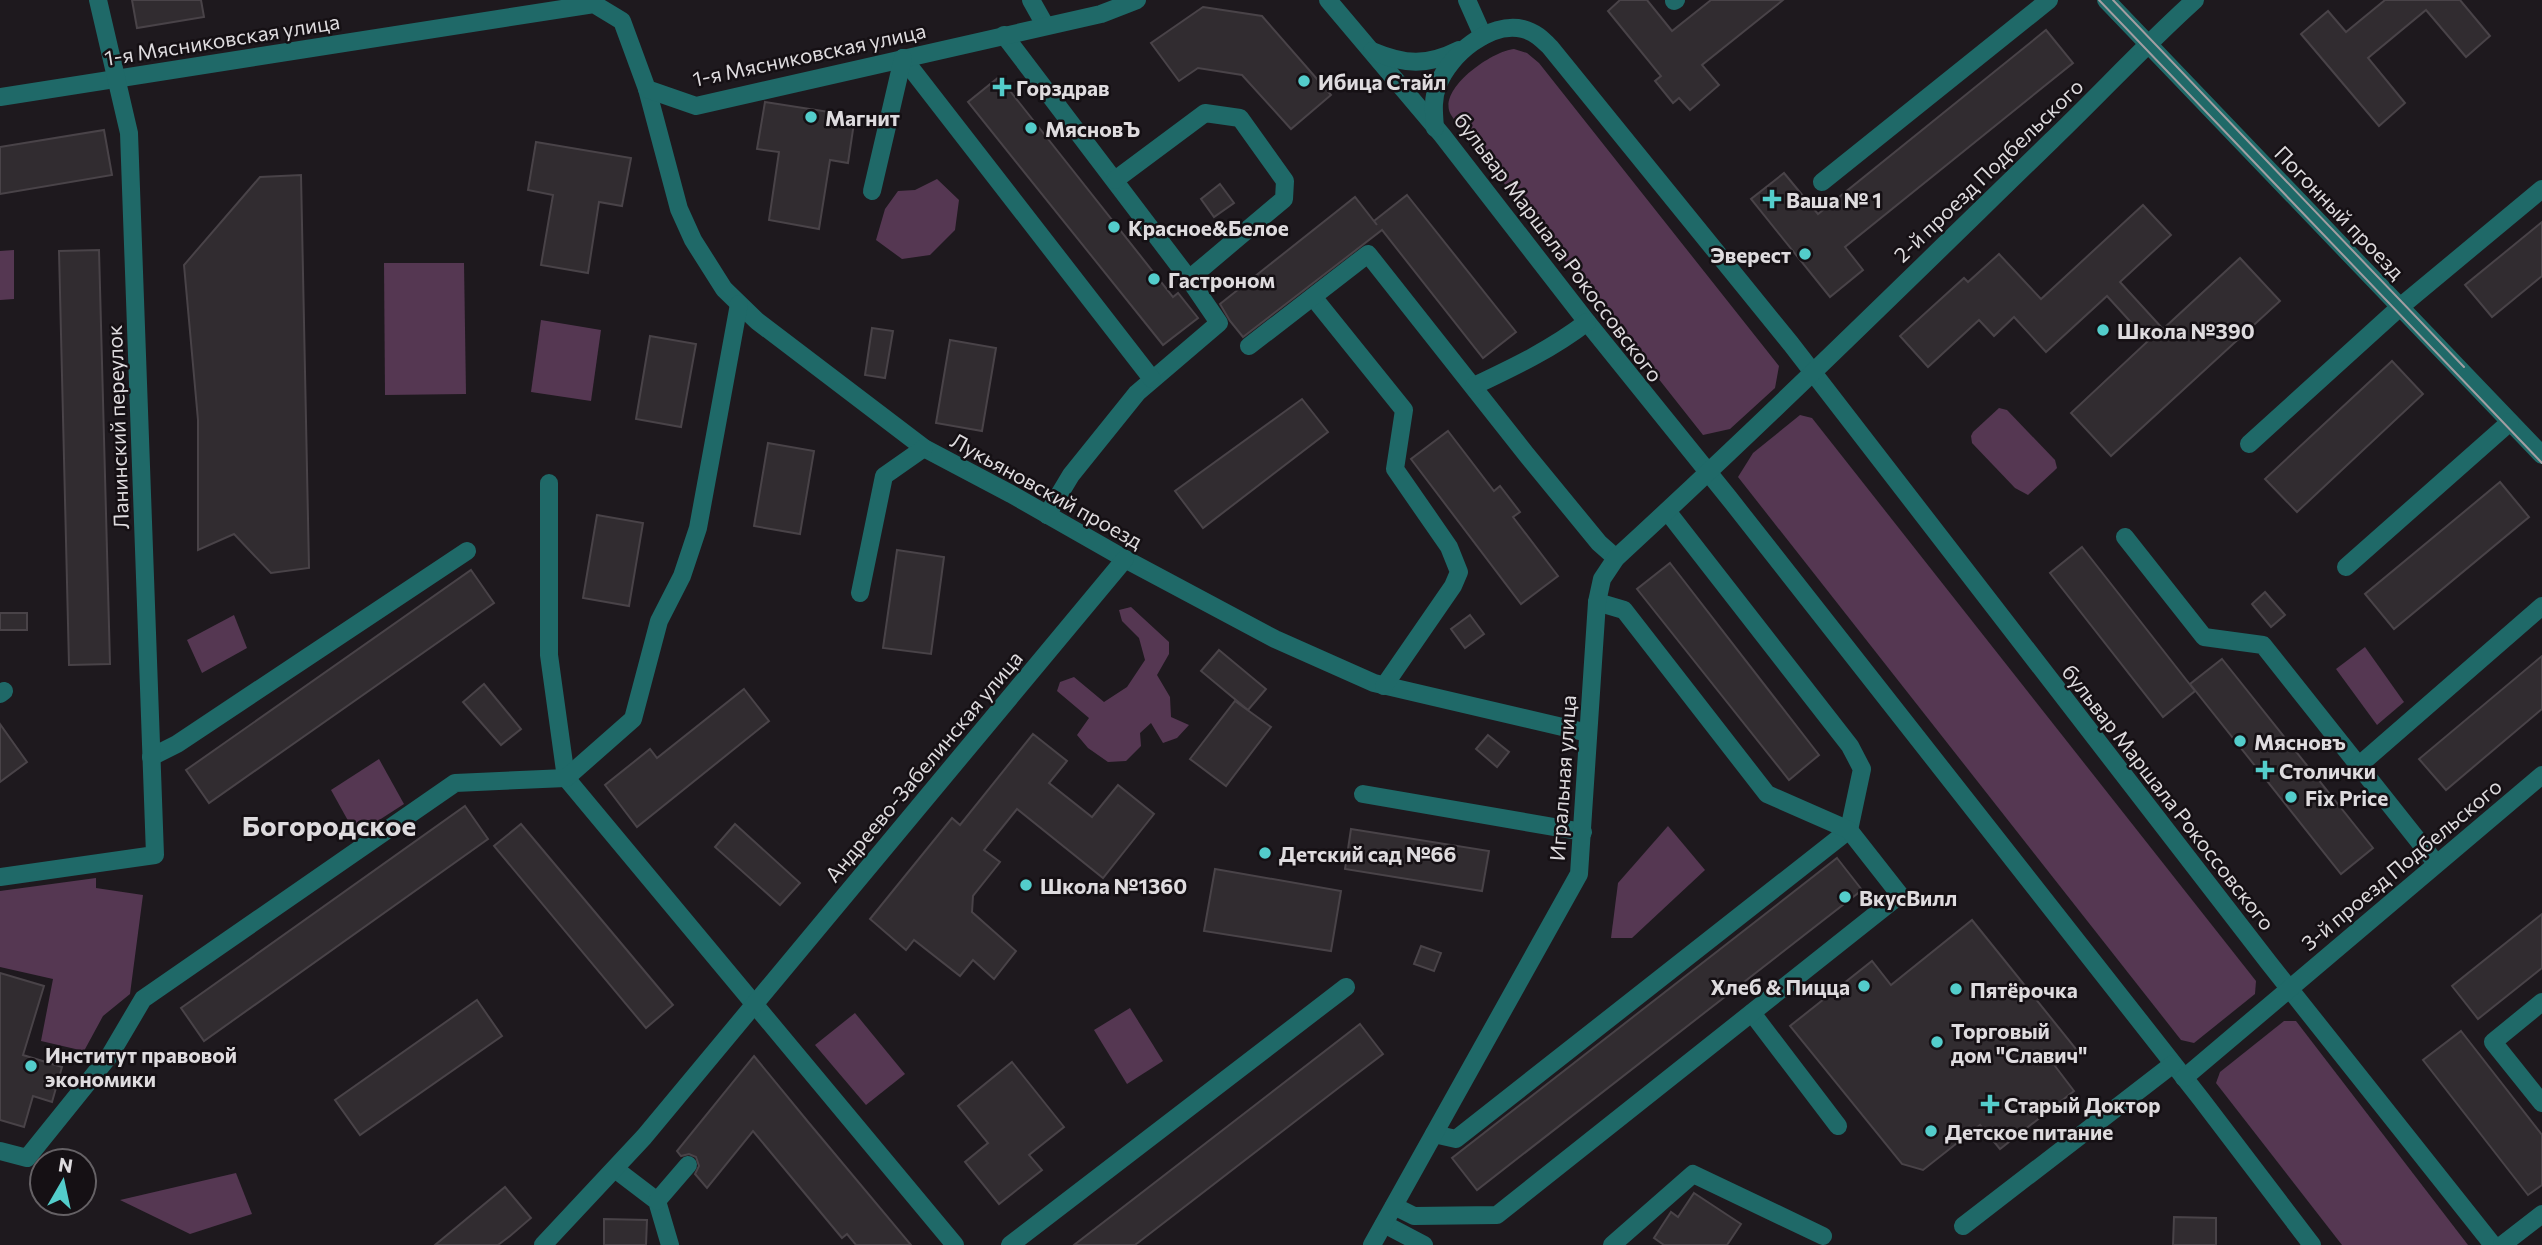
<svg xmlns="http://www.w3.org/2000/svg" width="2542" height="1245" font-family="Commissioner,sans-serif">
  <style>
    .green { fill: #553752 }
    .building { fill: #312c30; stroke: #494348; stroke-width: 2 }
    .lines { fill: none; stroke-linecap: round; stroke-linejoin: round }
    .minor { stroke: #1f6968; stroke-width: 18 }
    .tram { stroke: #a29ea2; stroke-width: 2 }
    .poi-dot { fill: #53cdcb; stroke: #151014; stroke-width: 2.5 }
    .labels { text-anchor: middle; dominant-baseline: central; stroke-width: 5; stroke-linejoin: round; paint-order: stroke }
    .street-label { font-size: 21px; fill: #dedbde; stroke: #151014 }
    .poi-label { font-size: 21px; font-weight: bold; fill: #dedbde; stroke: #151014; text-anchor: start }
    .district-label { font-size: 28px; font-weight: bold; fill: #dedbde; stroke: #151014 }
  </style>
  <rect width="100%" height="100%" fill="#1e191e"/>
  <!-- green -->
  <g class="green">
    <path d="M1514,49L1527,53L1539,63L1779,366L1775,388L1730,429L1703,435L1458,125C1456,121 1450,115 1449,110C1443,85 1493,51 1514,49Z"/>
    <polygon points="937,179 959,200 955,230 930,255 902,259 876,240 885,209 898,191 915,190"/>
    <polygon points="14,250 14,299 0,300 0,251"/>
    <polygon points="384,263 464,263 466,394 385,395"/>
    <polygon points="541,320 601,330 591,401 531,392"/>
    <polygon points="1999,408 2007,410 2055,460 2057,468 2054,471 2028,495 2015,488 1972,443 1971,436 1973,432"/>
    <polygon points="1800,415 1812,418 2256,981 2255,994 2194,1043 2181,1040 1738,477 1753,453"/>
    <polygon points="1131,607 1169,642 1169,654 1157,675 1170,697 1171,717 1189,725 1177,738 1163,743 1151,723 1140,733 1141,746 1126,761 1108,762 1088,748 1077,735 1089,718 1057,691 1060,682 1074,677 1104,702 1127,687 1145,660 1139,638 1122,621 1119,610"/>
    <polygon points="234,615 247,648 202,673 187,640"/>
    <polygon points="2365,647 2404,702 2377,725 2336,669"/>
    <polygon points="379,759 404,804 356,835 331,790"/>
    <polygon points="1668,826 1705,870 1632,938 1611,938 1618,883"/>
    <polygon points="96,878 96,888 143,895 130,994 103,1016 84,1051 41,1041 53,979 0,967 0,891"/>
    <polygon points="1130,1008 1163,1061 1127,1084 1094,1030"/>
    <polygon points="855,1013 905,1074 866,1105 815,1045"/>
    <polygon points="2284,1021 2296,1021 2468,1245 2342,1245 2216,1083 2220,1072"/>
    <polygon points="236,1173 252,1214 190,1234 120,1200"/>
  </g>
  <!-- building -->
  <g class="building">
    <polygon points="132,0 201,0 204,17 137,28"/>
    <polygon points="1620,0 1647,0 1672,31 1711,0 1783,0 1702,65 1719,85 1690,110 1679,98 1673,103 1655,81 1661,76 1608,11"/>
    <polygon points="2385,0 2460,0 2490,36 2466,57 2426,10 2368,58 2405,103 2379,126 2301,34 2328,11 2346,32"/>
    <polygon points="1203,7 1262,16 1331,95 1291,129 1242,75 1198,68 1179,81 1151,43"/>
    <polygon points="2046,30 2073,63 1845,247 1863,270 1830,297 1751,199 1784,173 1818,214"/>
    <polygon points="999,77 1173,297 1178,293 1198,318 1163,345 968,102"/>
    <polygon points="765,102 855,116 848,163 830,160 819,229 769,220 779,152 757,149"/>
    <polygon points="104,130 112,175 0,194 0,147"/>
    <polygon points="536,142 631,158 622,206 599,202 588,273 541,265 553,195 528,190"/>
    <polygon points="301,175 309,568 271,573 234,534 198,550 198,420 184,265 260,177"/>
    <polygon points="1220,184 1234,203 1214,217 1201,199"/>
    <polygon points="1407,195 1516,332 1483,358 1382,230 1243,337 1230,321 1220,304 1355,197 1377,225 1374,221"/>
    <polygon points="2143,205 2171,235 2120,282 2163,329 2240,258 2280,301 2111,456 2071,413 2148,341 2107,296 2046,352 2014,317 1994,336 1979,320 1928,367 1900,336 1964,278 1968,282 1999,254 2041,299"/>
    <polygon points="2542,222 2542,276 2492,317 2465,285"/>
    <polygon points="99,250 110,664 69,665 59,251"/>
    <polygon points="872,328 893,331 885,378 865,375"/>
    <polygon points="650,336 696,344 681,427 636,419"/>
    <polygon points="950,340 996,348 982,431 936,423"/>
    <polygon points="2392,361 2423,394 2297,512 2265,479"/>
    <polygon points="1302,399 1328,432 1203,528 1175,491"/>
    <polygon points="1448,431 1494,491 1500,486 1520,512 1513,517 1558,576 1521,604 1411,459"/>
    <polygon points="768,443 814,451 800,534 754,526"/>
    <polygon points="2500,482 2529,517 2394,629 2365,594"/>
    <polygon points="597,515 643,523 629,606 583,598"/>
    <polygon points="2082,547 2195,691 2163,717 2050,573"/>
    <polygon points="897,550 944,557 931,654 883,648"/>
    <polygon points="1670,563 1819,755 1789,780 1637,589"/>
    <polygon points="471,570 494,603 209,803 186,770"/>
    <polygon points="2265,592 2285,615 2271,627 2252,604"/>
    <rect x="0" y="613" width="27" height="17"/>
    <polygon points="1470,615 1484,634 1465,648 1451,629"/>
    <polygon points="1219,650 1266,689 1248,710 1201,671"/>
    <polygon points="2542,656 2542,709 2446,790 2419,759"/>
    <polygon points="2222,659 2373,848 2341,874 2190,684"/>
    <polygon points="484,684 521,729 501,745 463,702"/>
    <polygon points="744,689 769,721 637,827 605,785 650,749 657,758"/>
    <polygon points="1235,701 1271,727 1226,786 1190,759"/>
    <polygon points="0,724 27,762 0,782"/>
    <polygon points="1033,734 1067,761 1049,783 1092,817 1118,785 1154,814 1103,878 1017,809 984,850 1000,862 973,896 972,912 1016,951 994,979 973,960 960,976 914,940 906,950 870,919 952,818 960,825"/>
    <polygon points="1488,735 1509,752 1497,767 1476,749"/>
    <polygon points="465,806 488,839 204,1041 181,1008"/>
    <polygon points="521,824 673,1005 646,1028 494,846"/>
    <polygon points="735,824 800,883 780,905 715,847"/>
    <polygon points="1351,829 1489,851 1482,891 1345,869"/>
    <polygon points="1837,858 1862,890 1477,1190 1452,1158"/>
    <polygon points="1215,869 1341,891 1331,951 1204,931"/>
    <polygon points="2542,914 2542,968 2478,1019 2452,986"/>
    <polygon points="1972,920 2076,1049 2055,1066 2074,1091 2000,1149 1980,1125 1923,1170 1902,1164 1790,1026 1872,961 1891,985"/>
    <polygon points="1421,946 1441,953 1434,971 1414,964"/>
    <polygon points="0,973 44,986 23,1055 62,1067 52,1102 33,1096 24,1127 0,1120"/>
    <polygon points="477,1000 502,1036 360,1135 335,1100"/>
    <polygon points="1360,1024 1383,1054 1341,1086 1135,1245 1074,1245"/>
    <polygon points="2461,1031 2542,1135 2542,1185 2528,1195 2423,1060"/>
    <polygon points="754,1056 809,1123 911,1245 856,1245 847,1234 842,1238 753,1131 707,1188 695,1174 699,1166 696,1157 689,1154 681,1156 677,1151"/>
    <polygon points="1012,1062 1064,1127 1029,1155 1042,1170 999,1204 965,1162 988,1143 958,1106"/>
    <polygon points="505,1187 531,1218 510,1236 498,1245 435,1245"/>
    <polygon points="1694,1193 1741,1224 1727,1245 1664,1245 1654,1238 1671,1212 1678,1217"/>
    <polygon points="2174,1217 2216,1218 2216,1245 2173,1245"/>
    <polygon points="604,1219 647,1220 646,1245 604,1245"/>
  </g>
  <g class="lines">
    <!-- minor -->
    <g class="minor">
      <polyline points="1031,0 1045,25"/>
      <polyline points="1328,0 1442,135 1587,322 1729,498 2201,1099 2312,1245"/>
      <polyline points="1467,0 1483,36"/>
      <polyline points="2106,0 2542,455"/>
      <polyline points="1674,1 1676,0"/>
      <polyline points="1004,35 1189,279 1219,323 1137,393 1071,475 1047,515"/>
      <path d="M1372,51C1405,65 1427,66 1459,50"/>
      <polyline points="903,58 1152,379"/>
      <polyline points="647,89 679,209 693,240 724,289 757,321 924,448 1011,494 1125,559 1275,639 1374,683 1588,733"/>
      <polyline points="0,97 594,4 622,21 647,89 696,106 1101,14 1137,0"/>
      <path d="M1435,128C1434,114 1432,99 1438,85C1449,55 1490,21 1523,29C1535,32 1542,39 1550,47L1791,344L2269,963L2493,1245"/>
      <polyline points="1115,180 1205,113 1240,118 1285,181 1284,199 1189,279"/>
      <polyline points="1822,182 2049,0"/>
      <polyline points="872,191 903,58"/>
      <polyline points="1313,297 1404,410 1395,469 1449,547 1459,572 1453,586 1384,686"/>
      <polyline points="1249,346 1368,254 1526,454 1599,543 1616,558"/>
      <path d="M1474,386C1514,367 1552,349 1587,322"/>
      <polyline points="2249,444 2400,307 2542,189"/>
      <polyline points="549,483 549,655 566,778 955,1245"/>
      <polyline points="2125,537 2204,637 2263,645 2436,863"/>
      <polyline points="2346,567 2510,422"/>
      <polyline points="860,593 884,476 924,448"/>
      <polyline points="0,694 4,691"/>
      <polyline points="151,757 177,744 467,551"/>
      <polyline points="2357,767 2542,606"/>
      <polyline points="1363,794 1583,832"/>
      <polyline points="0,877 155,855 129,133 98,0"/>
      <polyline points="2542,1002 2493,1042 2542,1103"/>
      <polyline points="1752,1013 1838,1126"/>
      <polyline points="2184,1078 2542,775"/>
      <polyline points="1434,1134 1456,1139 1849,830 1862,769 1850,746 1667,511"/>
      <polyline points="0,1151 27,1158 110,1055 143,999 455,783 566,778 633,719 659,621 682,576 698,528 739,304"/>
      <polyline points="615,1169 657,1201 670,1245"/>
      <polyline points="657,1201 688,1165"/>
      <polyline points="1394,1206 1414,1216 1497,1215 1900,895 1849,830 1767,794 1624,610 1597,602"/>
      <polyline points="1384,1224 1424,1245"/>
      <polyline points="1963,1226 2173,1064"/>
      <polyline points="543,1245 644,1137 1125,559"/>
      <polyline points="1010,1245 1346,987"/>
      <path d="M1372,1245L1579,874L1597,602L1602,579L1616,558C1764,422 1907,281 2051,141C2100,94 2145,45 2195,0"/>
      <polyline points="1612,1245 1693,1174 1823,1236"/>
      <polyline points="2502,1245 2542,1214"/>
    </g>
    <!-- tram -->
    <g class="tram">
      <polyline points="2099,0 2542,463"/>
      <polyline points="2113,0 2464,367"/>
    </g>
  </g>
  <!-- markers -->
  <g class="poi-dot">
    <circle cx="1304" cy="81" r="7"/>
    <path d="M998.5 76.5h7v7h7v7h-7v7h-7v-7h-7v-7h7z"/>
    <circle cx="811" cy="117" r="7"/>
    <circle cx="1031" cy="128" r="7"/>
    <path d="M1768.5 188.5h7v7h7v7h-7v7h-7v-7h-7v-7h7z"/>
    <circle cx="1114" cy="227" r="7"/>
    <circle cx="1805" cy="254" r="7"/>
    <circle cx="1154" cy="279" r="7"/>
    <circle cx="2103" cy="330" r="7"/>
    <circle cx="2240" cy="741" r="7"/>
    <path d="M2261.5 759.5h7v7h7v7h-7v7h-7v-7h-7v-7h7z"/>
    <circle cx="2291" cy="797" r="7"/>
    <circle cx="1265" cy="853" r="7"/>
    <circle cx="1026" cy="885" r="7"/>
    <circle cx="1845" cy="897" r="7"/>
    <circle cx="1864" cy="986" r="7"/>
    <circle cx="1956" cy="989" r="7"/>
    <circle cx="1937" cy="1042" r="7"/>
    <circle cx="31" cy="1066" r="7"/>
    <path d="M1986.5 1093.5h7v7h7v7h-7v7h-7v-7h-7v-7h7z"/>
    <circle cx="1931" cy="1131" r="7"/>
  </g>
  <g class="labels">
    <!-- street labels -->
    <g class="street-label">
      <text transform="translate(222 39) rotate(-9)">1-я Мясниковская улица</text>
      <text transform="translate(809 54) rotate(-12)">1-я Мясниковская улица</text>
      <text transform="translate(1988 170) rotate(-44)">2-й проезд Подбельского</text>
      <text transform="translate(2340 212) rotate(46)">Погонный проезд</text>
      <text transform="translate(1559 247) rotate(53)">бульвар Маршала Рокоссовского</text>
      <text transform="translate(117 427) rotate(-92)">Ланинский переулок</text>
      <text transform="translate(1047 490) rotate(29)">Лукьяновский проезд</text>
      <text transform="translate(923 766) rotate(-50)">Андреево-Забелинская улица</text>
      <text transform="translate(1562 778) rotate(-86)">Игральная улица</text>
      <text transform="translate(2169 797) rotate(52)">бульвар Маршала Рокоссовского</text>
      <text transform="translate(2401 864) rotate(-40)">3-й проезд Подбельского</text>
    </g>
    <!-- poi labels -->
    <g class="poi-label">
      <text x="1318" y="81">Ибица Стайл</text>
      <text x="1016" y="87">Горздрав</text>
      <text x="825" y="117">Магнит</text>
      <text x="1045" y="128">МясновЪ</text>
      <text x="1786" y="199">Ваша № 1</text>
      <text x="1128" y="227">Красное&amp;Белое</text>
      <text x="1791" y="254" text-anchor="end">Эверест</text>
      <text x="1168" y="279">Гастроном</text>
      <text x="2117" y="330">Школа №390</text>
      <text x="2254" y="741">Мясновъ</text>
      <text x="2279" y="770">Столички</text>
      <text x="2305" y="797">Fix Price</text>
      <text x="1279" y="853">Детский сад №66</text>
      <text x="1040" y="885">Школа №1360</text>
      <text x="1859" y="897">ВкусВилл</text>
      <text x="1850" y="986" text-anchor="end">Хлеб &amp; Пицца</text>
      <text x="1970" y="989">Пятёрочка</text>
      <text x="1951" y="1030">Торговый<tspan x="1951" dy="24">дом "Славич"</tspan></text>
      <text x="45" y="1054">Институт правовой<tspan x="45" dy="24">экономики</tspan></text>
      <text x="2004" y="1104">Старый Доктор</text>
      <text x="1945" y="1131">Детское питание</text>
    </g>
    <!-- district labels -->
    <g class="district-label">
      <text x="329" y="825">Богородское</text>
    </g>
  </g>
  <!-- north arrow -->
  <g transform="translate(63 1182) rotate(9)"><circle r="33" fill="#151014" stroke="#656165" stroke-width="2"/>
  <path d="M0-5L12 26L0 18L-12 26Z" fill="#53cdcb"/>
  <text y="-10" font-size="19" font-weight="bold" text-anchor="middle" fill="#dedbde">N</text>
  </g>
</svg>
